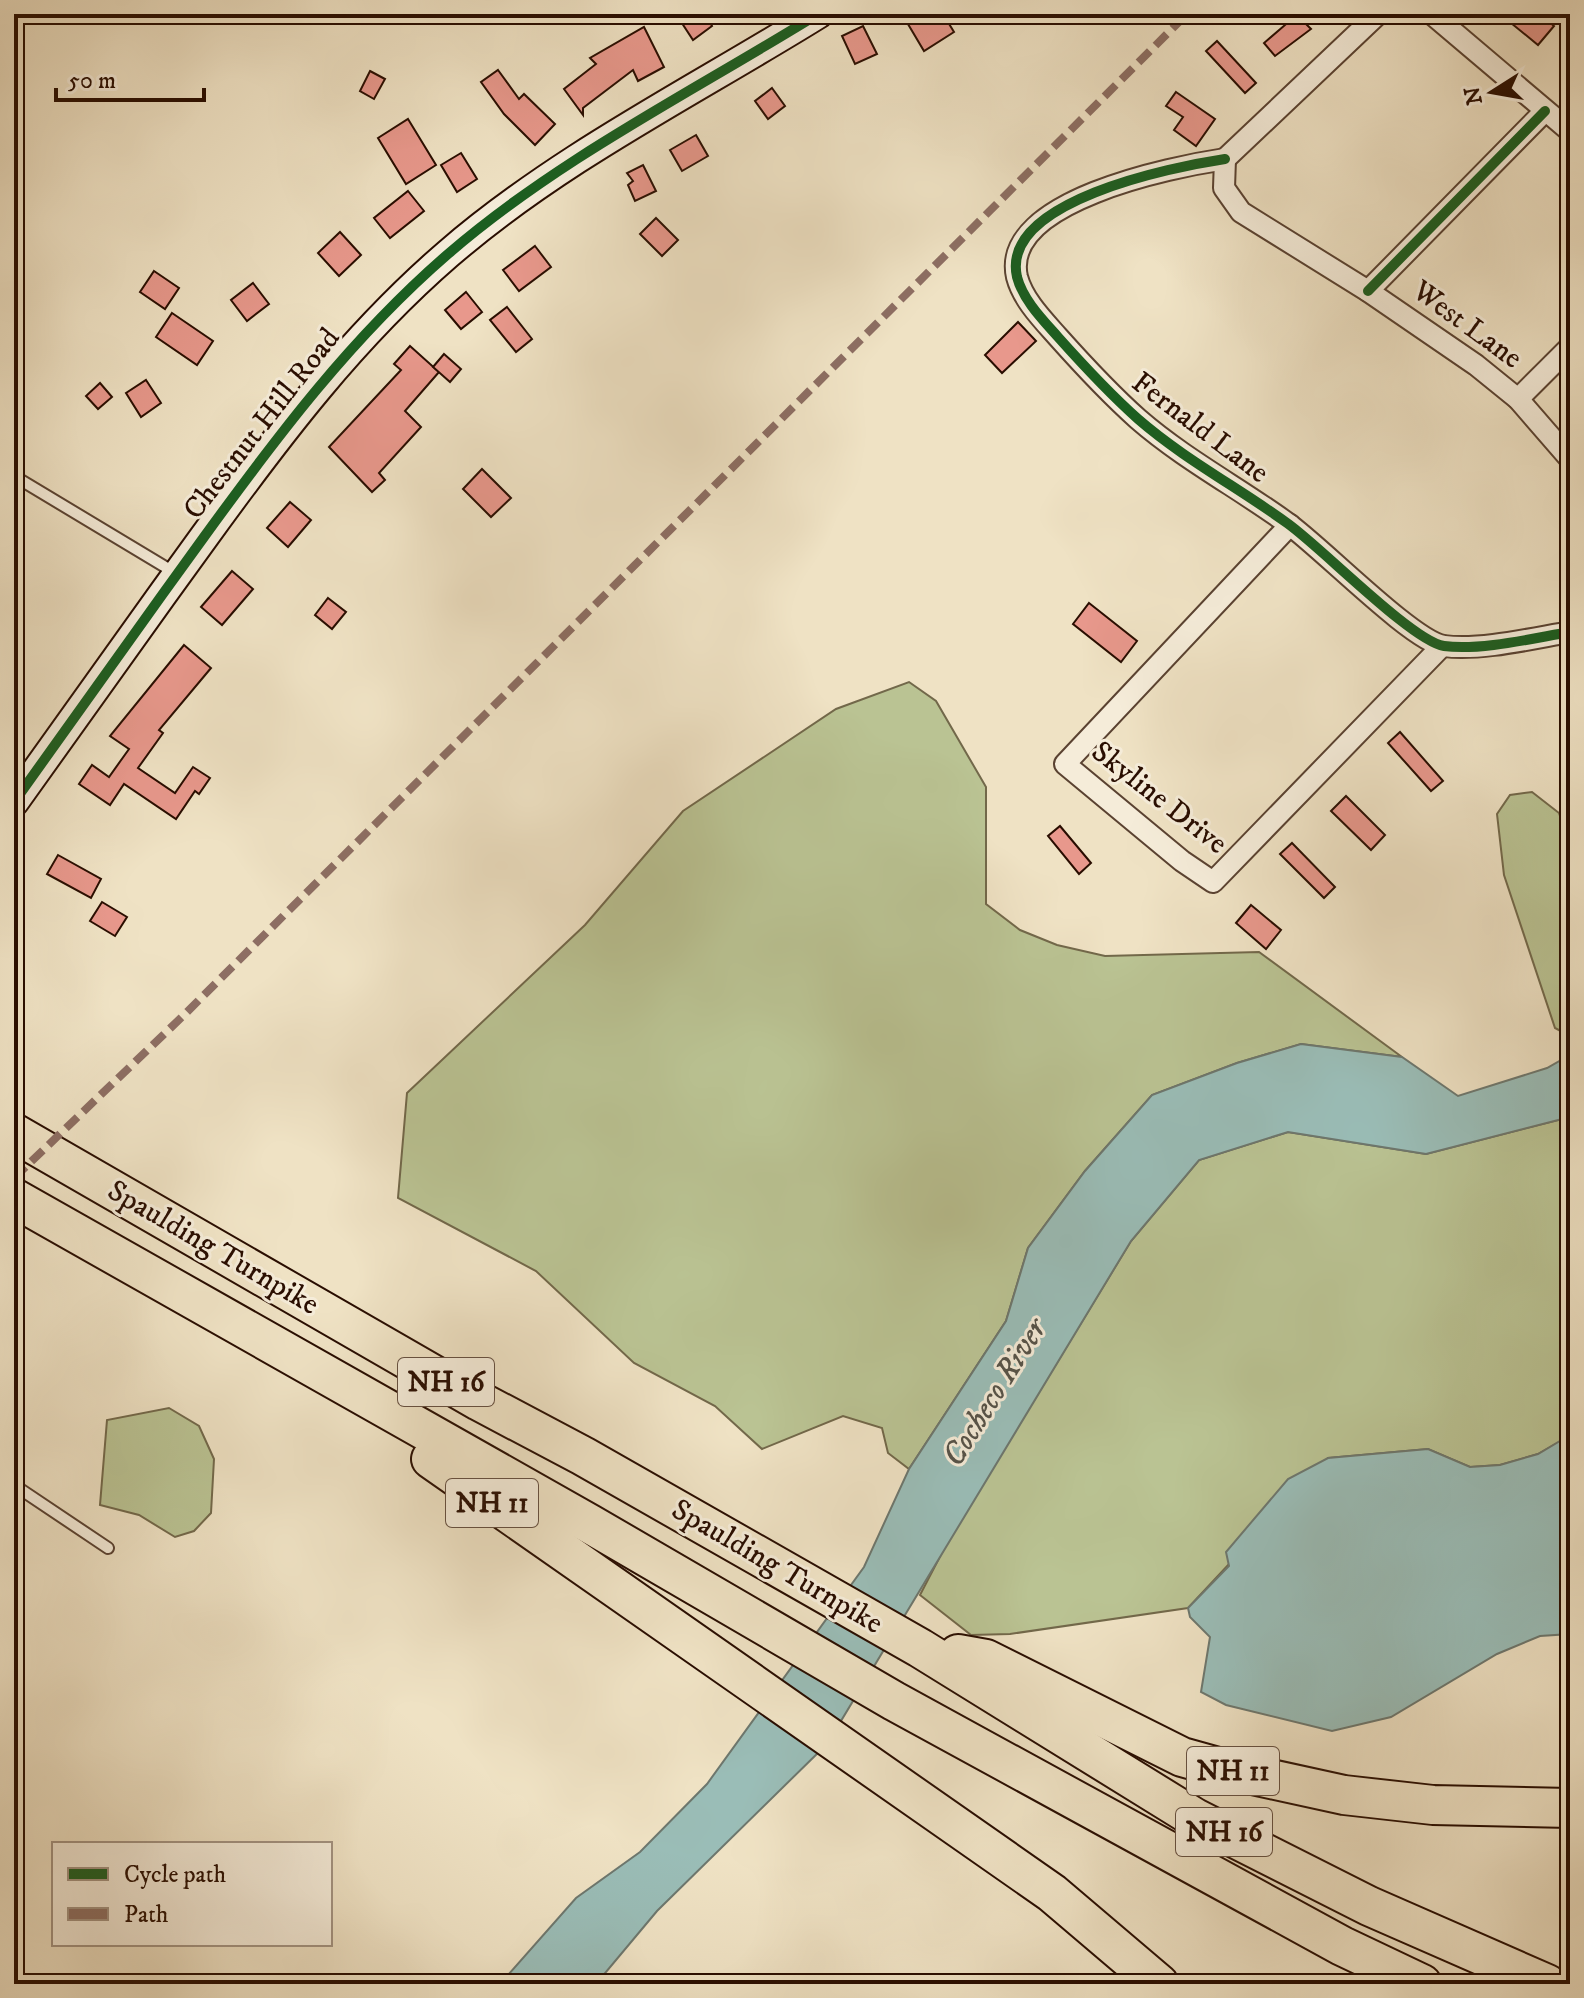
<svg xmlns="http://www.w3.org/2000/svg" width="1584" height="1998" font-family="'IM FELL DW Pica',serif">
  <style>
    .green { fill: #bac393; stroke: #72684a; stroke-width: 2 }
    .water { fill: #9abdb7; stroke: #6d776e; stroke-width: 2 }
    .building { fill: #e8988c; stroke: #290d00; stroke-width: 2 }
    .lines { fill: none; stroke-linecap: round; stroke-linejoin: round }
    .lane-casing { stroke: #5a4231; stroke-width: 14 }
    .street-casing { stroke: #5a4231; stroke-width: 24 }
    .secondary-casing { stroke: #290d00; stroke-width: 32 }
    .highway-casing { stroke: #290d00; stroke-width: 42 }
    .lane { stroke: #f5ecd9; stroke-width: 10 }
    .street { stroke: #f5ecd9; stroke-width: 20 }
    .secondary { stroke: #f5ecd9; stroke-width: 28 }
    .highway { stroke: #efe2c4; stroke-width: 38 }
    .quiet { stroke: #8d6e63; stroke-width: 8; stroke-dasharray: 16 8; stroke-linecap: butt }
    .cycleway-casing { stroke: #f5ecd9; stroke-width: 15 }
    .cycleway { stroke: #1b5e20; stroke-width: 10 }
    .labels { text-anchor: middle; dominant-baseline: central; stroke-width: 6; stroke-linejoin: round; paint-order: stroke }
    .shield { fill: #f5ecd9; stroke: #665041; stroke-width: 2 }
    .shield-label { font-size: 28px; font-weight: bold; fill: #290d00 }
    .street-label { font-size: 30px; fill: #290d00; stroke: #f5ecd9 }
    .water-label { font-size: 32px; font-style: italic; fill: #565349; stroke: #f5ecd9 }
  </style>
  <rect width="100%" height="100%" fill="#efe2c4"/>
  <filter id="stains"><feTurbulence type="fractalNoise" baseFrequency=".0025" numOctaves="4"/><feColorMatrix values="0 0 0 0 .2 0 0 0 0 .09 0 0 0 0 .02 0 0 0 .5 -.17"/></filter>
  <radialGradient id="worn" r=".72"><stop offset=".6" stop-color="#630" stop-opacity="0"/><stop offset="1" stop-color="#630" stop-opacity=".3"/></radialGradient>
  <!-- green -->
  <g class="green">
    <polygon points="909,682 936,701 986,787 986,904 1020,930 1057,945 1105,956 1259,952 1402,1057 1301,1044 1237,1063 1152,1095 1085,1171 1028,1248 1006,1321 909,1469 888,1453 882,1428 843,1416 762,1449 715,1406 634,1363 536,1271 398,1198 407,1093 585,925 683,811 836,709"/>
    <polygon points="1532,792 1559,813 1570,845 1568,1035 1555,1028 1504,875 1497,814 1510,795"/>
    <polygon points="1570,1117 1568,1437 1538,1454 1500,1465 1470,1467 1428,1449 1328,1458 1188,1608 1010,1634 971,1635 920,1595 947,1543 1131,1241 1199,1160 1288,1132 1426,1154"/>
    <polygon points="169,1408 199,1426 214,1459 211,1513 194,1531 175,1537 139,1515 100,1505 107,1420"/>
  </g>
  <!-- water -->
  <g class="water">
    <polygon points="1301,1044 1402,1057 1458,1096 1547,1068 1570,1055 1570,1117 1426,1154 1288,1132 1199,1160 1131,1241 827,1744 657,1911 596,1984 500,1984 576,1898 640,1852 707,1784 864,1567 909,1469 1006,1321 1028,1248 1085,1171 1152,1095 1237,1063"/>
    <polygon points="1570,1435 1570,1634 1540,1636 1497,1654 1391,1717 1332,1731 1226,1705 1201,1692 1210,1637 1190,1617 1188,1608 1229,1566 1226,1552 1288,1479 1328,1458 1428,1449 1470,1467 1500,1465 1538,1454"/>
  </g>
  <!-- building -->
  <g class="building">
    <polygon points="676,14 705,14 712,26 693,40"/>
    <polygon points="902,14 943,14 954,32 924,51"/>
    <polygon points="1274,14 1296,14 1311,29 1275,56 1264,43 1285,25"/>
    <polygon points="1500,14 1540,14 1554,26 1538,45"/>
    <polygon points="863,26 877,54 855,64 842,36"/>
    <polygon points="644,27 664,67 638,81 633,70 583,108 583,115 564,89 596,64 590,58"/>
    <polygon points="1217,41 1256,83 1245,93 1206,51"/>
    <polygon points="498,70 519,99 524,94 555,124 535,145 504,114 481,82"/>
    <polygon points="370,71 385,79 374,99 360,91"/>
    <polygon points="772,88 785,106 768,119 755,101"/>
    <polygon points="1176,92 1215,119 1196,146 1174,130 1183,117 1166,106"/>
    <polygon points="408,119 436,165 406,184 378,138"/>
    <polygon points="696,135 708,156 682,171 670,150"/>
    <polygon points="461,153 477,179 457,192 441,165"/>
    <polygon points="643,165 656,191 635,201 628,185 633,181 627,173"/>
    <polygon points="408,191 424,211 390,238 374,218"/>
    <polygon points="656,218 678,240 662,256 640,234"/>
    <polygon points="340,232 361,255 339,276 318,253"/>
    <polygon points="535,246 551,267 519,291 503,270"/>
    <polygon points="154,271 179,288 165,309 140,292"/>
    <polygon points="253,283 269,304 247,321 231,300"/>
    <polygon points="466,292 482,312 461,329 445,310"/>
    <polygon points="507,307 532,339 516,352 490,320"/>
    <polygon points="172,313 213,341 197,365 156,337"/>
    <polygon points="1018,322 1036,341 1002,373 985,355"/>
    <polygon points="410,346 439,372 405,411 421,427 379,473 385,480 372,492 329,447 401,370 394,364"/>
    <polygon points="444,354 461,369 450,382 433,367"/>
    <polygon points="146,380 161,403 141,417 126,393"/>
    <polygon points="100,383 112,397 98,409 86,396"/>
    <polygon points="482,469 511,498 491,517 463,489"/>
    <polygon points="290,502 311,520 288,547 267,528"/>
    <polygon points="232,571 253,589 222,625 201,607"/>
    <polygon points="328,598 346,612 332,629 315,615"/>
    <polygon points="1089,603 1137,641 1121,662 1073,624"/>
    <polygon points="184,645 211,668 159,730 163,733 138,768 175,793 193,767 210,778 199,794 195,791 176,819 124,784 110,805 79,784 92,765 109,777 129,749 110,736"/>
    <polygon points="1400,732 1443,781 1431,791 1388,743"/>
    <polygon points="1346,796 1385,835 1371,850 1331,811"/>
    <polygon points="1060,826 1091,863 1079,874 1048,836"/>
    <polygon points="1292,843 1335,887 1324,898 1280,854"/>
    <polygon points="58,855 101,879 91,898 47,874"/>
    <polygon points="102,902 127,917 115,936 90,921"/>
    <polygon points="1251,905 1281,930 1266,949 1236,923"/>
  </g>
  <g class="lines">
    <defs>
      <g id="lane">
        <polyline points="14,476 177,574"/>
        <polyline points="14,1485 108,1548"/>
      </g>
      <g id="street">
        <polyline points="1432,14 1570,131"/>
        <path d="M1225,159C1172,167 1000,201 1017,277C1023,300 1043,320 1058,337C1083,365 1110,394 1138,419C1184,459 1239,488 1287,523C1320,546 1412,641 1444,646C1480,651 1534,638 1570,632"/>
        <polyline points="1225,159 1224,188 1241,212 1368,291 1476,365 1518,399 1570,459"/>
        <polyline points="1225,159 1378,14"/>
        <polyline points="1368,291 1545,111"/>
        <polyline points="1518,399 1570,347"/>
        <polyline points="1290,525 1065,764 1182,861 1213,882 1442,646"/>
      </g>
      <path id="secondary" d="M14,802C77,714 140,625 204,537C278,435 352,337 448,254C559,158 694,91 818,14"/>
      <g id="highway">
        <polyline points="14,1133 479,1401 583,1456 920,1648 1195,1818 1369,1906 1547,1984"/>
        <polyline points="14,1198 590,1524 894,1701 1342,1946 1422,1984"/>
        <polyline points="431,1459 1052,1893 1159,1984"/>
        <polyline points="958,1654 986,1659 1182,1757 1225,1769 1344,1795 1433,1805 1570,1808"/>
      </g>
    </defs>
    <!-- lane casing -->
    <use href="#lane" class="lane-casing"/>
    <!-- street casing -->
    <use href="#street" class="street-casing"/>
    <!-- secondary casing -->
    <use href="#secondary" class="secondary-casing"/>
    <!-- highway casing -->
    <use href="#highway" class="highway-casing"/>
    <!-- lane -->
    <use href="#lane" class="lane"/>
    <!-- street -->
    <use href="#street" class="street"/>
    <!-- secondary -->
    <use href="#secondary" class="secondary"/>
    <!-- highway -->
    <use href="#highway" class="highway"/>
    <!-- quiet -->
    <polyline class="quiet" points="14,1178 184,1015 1187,14"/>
    <defs>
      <g id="cycleway">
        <path d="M1225,159C1172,167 1000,201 1017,277C1023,300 1043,320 1058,337C1083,365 1110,394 1138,419C1184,459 1239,488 1287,523C1320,546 1412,641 1444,646C1480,651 1534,638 1570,632"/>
        <polyline points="1368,291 1545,111"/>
        <path d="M14,802C77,714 140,625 204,537C278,435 352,337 448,254C559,158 694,91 818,14"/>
      </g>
    </defs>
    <!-- cycleway casing -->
    <use href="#cycleway" class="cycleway-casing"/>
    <!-- cycleway -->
    <use href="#cycleway" class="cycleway"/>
  </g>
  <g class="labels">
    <!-- shield labels -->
    <g class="shield">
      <rect x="398" y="1358" width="96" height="48" rx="6"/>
      <rect x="446" y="1479" width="92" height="48" rx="6"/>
      <rect x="1187" y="1747" width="92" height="48" rx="6"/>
      <rect x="1176" y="1808" width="96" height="48" rx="6"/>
    </g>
    <g class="shield-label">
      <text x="446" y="1382">NH 16</text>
      <text x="492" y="1503">NH 11</text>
      <text x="1233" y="1771">NH 11</text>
      <text x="1224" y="1832">NH 16</text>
    </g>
    <!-- street labels -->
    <g class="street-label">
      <text transform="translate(1467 325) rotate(36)">West Lane</text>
      <text transform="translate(262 424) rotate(-52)">Chestnut Hill Road</text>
      <text transform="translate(1200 428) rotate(37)">Fernald Lane</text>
      <text transform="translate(1159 798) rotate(38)">Skyline Drive</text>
      <text transform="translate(213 1248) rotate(30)">Spaulding Turnpike</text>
      <text transform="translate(777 1567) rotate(30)">Spaulding Turnpike</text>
    </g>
    <!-- water labels -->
    <g class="water-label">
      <text transform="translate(995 1393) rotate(-58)">Cocheco River</text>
    </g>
  </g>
  <!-- margin -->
  <rect width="1584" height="1998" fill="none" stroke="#efe2c4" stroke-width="48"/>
  <rect x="16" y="16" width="1552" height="1966" fill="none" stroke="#290d00" stroke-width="4"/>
  <rect x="24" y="24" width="1536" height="1950" fill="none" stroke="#290d00" stroke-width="2"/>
  <!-- legend -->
  <rect x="52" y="1842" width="280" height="104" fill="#f5ecd9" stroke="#a39382" stroke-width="2"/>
  <rect x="68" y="1868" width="40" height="12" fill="#1b5e20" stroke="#a39382" stroke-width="2"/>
  <text x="124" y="1882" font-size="24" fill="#290d00">Cycle path</text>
  <rect x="68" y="1908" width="40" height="12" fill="#8d6e63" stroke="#a39382" stroke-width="2"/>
  <text x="124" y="1922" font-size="24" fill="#290d00">Path</text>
  <!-- north arrow -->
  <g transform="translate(1492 92) rotate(259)" stroke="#f5ecd9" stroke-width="6" paint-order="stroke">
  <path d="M0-6L14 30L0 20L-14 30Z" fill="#290d00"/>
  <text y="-12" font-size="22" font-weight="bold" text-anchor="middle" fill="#290d00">N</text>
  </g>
  <!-- scale -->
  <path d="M56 88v12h148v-12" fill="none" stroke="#290d00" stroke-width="4"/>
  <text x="68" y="88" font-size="24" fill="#290d00" stroke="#f5ecd9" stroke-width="6" paint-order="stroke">50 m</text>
  <rect width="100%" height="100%" filter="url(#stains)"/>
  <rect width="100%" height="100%" fill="url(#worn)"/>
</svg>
